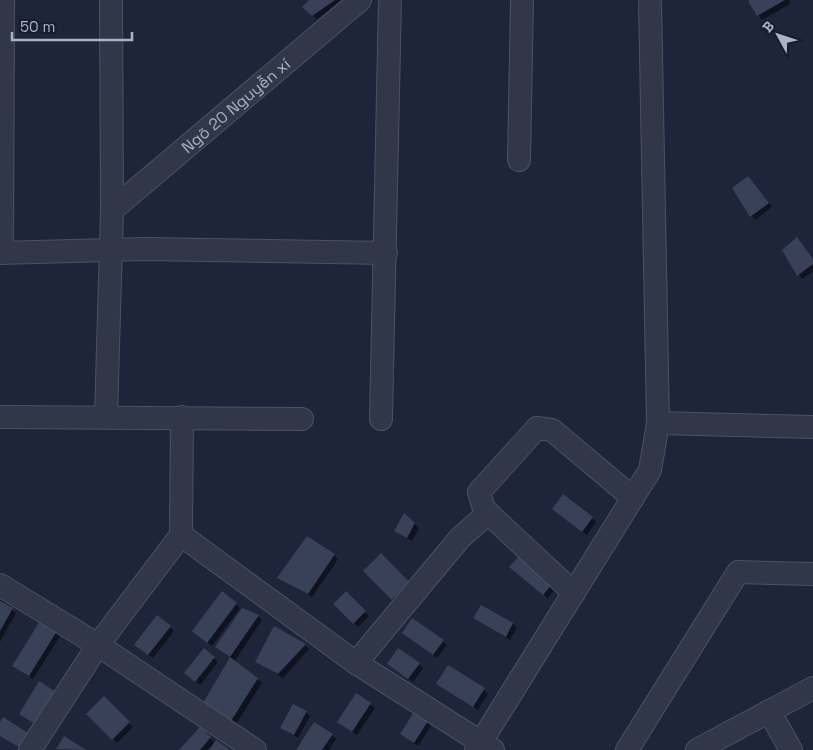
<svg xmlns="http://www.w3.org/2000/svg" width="813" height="750" font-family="'Space Grotesk',sans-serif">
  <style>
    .shadow { fill: #0007 }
    .building { fill: #394159 }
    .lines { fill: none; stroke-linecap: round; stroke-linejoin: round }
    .minor-casing { stroke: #4c5164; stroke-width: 24 }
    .minor { stroke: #313749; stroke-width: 22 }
    .labels { text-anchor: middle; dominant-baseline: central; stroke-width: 4; stroke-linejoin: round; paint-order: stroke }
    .street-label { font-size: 16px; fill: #abb1c6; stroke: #171c2e }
  </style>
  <rect width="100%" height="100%" fill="#1e2439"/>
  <!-- shadow -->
  <g class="shadow">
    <polygon points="311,0 341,0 342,1 317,19 308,11"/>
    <polygon points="753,0 789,0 790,4 762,20 749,2"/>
    <polygon points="752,182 772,207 755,220 734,188"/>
    <polygon points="784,250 813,259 813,271 802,279"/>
    <polygon points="554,509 592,518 596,522 587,535"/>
    <polygon points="414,523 419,528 412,541 396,531"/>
    <polygon points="334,555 338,559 312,597 279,577"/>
    <polygon points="381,555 412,587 397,603 364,571"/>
    <polygon points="515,571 557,587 548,598"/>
    <polygon points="346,592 369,616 358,627 335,603"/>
    <polygon points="0,602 16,613 0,642"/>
    <polygon points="236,604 240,608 212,646 198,635"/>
    <polygon points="258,616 262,620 234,662 262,683 236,724 208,707 231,658 217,647"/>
    <polygon points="475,618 513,624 517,628 510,640"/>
    <polygon points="170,627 174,631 153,658 140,649"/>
    <polygon points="56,632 60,636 33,679 14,666"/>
    <polygon points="403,633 443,641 447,645 437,658"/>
    <polygon points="305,645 309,649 283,678 256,661"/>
    <polygon points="214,658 218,662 200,685 189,677"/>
    <polygon points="419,664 423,668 413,682 393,668"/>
    <polygon points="448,667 488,693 478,710 442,687"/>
    <polygon points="356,695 375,708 357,735 342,725"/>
    <polygon points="104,698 133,727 117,743 88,714"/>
    <polygon points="306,712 310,716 298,738 282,728"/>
    <polygon points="427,722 431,726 418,746 402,734"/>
    <polygon points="200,729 215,743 228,750 210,750 210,747 207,750 181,750"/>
    <polygon points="332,735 336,739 329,750 297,750"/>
  </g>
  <!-- building -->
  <g class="building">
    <polygon points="309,0 335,0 312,16 302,7"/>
    <polygon points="750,0 785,0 757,16 748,1"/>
    <polygon points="748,176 769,203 750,217 732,188"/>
    <polygon points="797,237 813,259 813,264 797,276 782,250"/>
    <polygon points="563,494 593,517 582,532 552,509"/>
    <polygon points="404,513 415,523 407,538 394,531"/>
    <polygon points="307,536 335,554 308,594 277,578"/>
    <polygon points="381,553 409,582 392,600 363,571"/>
    <polygon points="520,555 554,582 543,595 509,567"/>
    <polygon points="222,591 237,603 207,643 192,631"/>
    <polygon points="346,591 366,611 353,624 333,604"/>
    <polygon points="0,601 13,608 0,631"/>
    <polygon points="481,605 513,623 506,637 473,618"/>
    <polygon points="242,608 259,615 230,657 215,647"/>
    <polygon points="157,615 171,626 148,655 134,645"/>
    <polygon points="412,618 444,640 433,655 402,633"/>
    <polygon points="40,621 57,631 29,676 12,666"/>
    <polygon points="274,626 306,644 278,674 255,662"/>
    <polygon points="204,648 215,657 195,682 184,673"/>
    <polygon points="398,648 420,663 408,679 387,664"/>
    <polygon points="230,657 258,678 231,721 203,703"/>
    <polygon points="448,665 485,688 473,707 436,684"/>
    <polygon points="39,681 56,692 35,724 19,714"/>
    <polygon points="356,693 371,703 352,732 337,722"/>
    <polygon points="104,696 130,722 112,740 86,714"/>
    <polygon points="293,704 307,711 294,735 280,728"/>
    <polygon points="414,712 428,721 414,743 400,734"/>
    <polygon points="3,717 28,733 19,747 0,736 0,722"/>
    <polygon points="314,722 333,734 322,750 296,750"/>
    <polygon points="200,727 211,737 200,750 179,750"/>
    <polygon points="64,736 86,750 56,749"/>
    <polygon points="216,740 230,750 209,750"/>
  </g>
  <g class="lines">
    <defs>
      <g id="minor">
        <polyline points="519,160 522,0"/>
        <path id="s1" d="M112,210L360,0"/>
        <polyline points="0,253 145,249 386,253"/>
        <polyline points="2,253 3,0"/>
        <polyline points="106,416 112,210 111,0"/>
        <polyline points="0,417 302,419"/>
        <polyline points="381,419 390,0"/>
        <polyline points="658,423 813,427"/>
        <polyline points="181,535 356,663 493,750"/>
        <polyline points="0,585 98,645 255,750"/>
        <polyline points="574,593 488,513 484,509 479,492 537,428 552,430 633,498"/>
        <polyline points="356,663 460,538 488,513"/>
        <polyline points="769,711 791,750"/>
        <polyline points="30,750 98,645 181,535 182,417"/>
        <polyline points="476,750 650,470 658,423 650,0"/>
        <polyline points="627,750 738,572 813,574"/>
        <polyline points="697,750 813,688"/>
      </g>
    </defs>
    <!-- minor casing -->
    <use href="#minor" class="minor-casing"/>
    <!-- minor -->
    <use href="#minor" class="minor"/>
  </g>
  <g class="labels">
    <!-- street labels -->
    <g class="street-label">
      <text stroke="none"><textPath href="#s1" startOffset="162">Ngõ 20 Nguyễn xí</textPath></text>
    </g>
  </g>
  <!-- north arrow -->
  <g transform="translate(778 35) rotate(310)" stroke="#171c2e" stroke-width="4" paint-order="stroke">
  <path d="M0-4L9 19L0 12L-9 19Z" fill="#abb1c6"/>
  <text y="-8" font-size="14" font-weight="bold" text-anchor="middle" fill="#abb1c6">B</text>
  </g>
  <!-- scale -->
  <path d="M12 32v8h120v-8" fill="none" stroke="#abb1c6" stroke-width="2.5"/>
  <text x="20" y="32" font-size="15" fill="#abb1c6" stroke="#171c2e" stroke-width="4" paint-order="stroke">50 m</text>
</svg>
